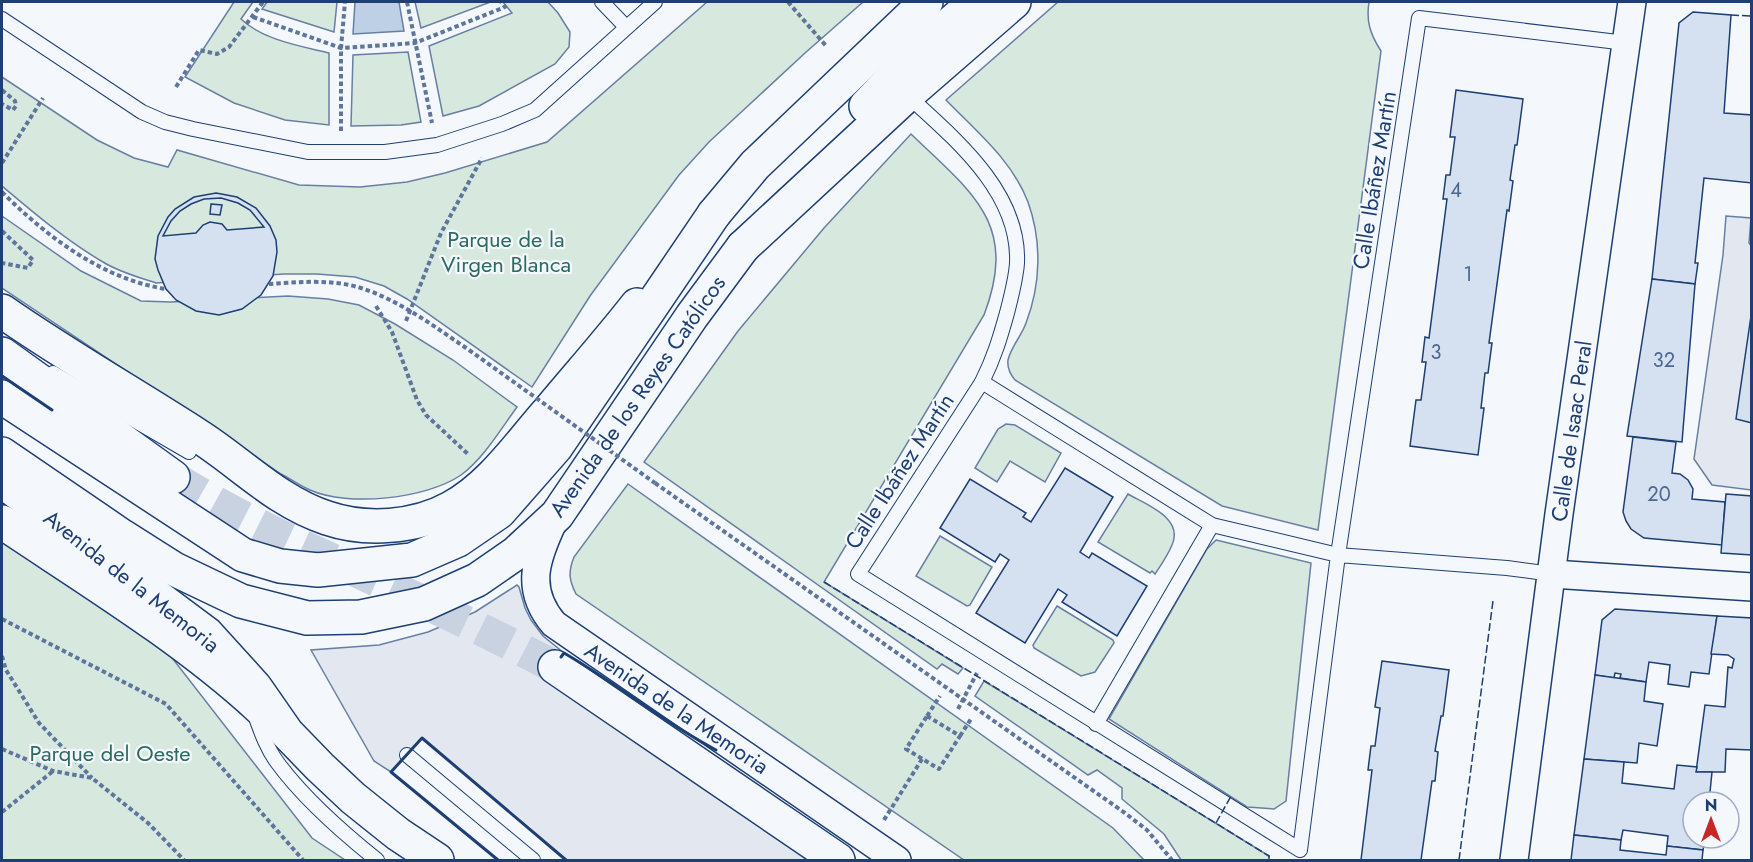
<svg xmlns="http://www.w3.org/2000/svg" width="1753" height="862" font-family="Jost,sans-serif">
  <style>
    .green { fill: #d7e8df; stroke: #687fa3; stroke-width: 1.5 }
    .parking { fill: #e3e8f0; stroke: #687fa3; stroke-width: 1.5 }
    .water { fill: #bed0e5; stroke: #687fa3; stroke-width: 1.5 }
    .building { fill: #d5e0f0; stroke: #1d3f73; stroke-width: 1.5; fill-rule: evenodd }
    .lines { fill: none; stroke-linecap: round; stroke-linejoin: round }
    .highway-tunnel { stroke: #c9d2e0; stroke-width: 33; stroke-dasharray: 33 16; stroke-linecap: butt }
    .lane-casing { stroke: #1d3f73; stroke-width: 16 }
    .street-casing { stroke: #1d3f73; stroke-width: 30 }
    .secondary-casing { stroke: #1d3f73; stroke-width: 36 }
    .primary-casing { stroke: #1d3f73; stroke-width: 36 }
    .highway-casing { stroke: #1d3f73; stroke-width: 36 }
    .path { stroke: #5e769c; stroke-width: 4; stroke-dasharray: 4.5 3; stroke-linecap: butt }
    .lane { stroke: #f4f7fb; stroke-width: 14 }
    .street { stroke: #f4f7fb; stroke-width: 27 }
    .secondary { stroke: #f4f7fb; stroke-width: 33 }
    .primary { stroke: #f4f7fb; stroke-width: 33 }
    .highway { stroke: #f4f7fb; stroke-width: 33 }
    .path-bridge { stroke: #5e769c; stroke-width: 4; stroke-dasharray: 4.5 3; stroke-linecap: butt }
    .fence { stroke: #1d3f73; stroke-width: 1.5; stroke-dasharray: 8 3; stroke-linecap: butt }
    .wall { stroke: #1d3f73; stroke-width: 3 }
    .labels { text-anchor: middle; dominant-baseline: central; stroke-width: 4.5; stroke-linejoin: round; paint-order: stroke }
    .number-label { font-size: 20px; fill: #4b6792 }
    .street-label { font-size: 22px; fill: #1d3f73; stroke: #f4f7fb }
    .park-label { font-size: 22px; fill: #2c6c60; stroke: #f4f7fb }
  </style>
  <rect width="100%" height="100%" fill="#f4f7fb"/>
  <!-- green -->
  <g class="green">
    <path d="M234,2H253L241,19C263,40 300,46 329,53V125L285,120L234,103L185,77Z"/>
    <polygon points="267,2 337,2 334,32 262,9"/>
    <polygon points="415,2 487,2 488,3 421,28"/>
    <polygon points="503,2 548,2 558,13 570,32 569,47 555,64 479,106 443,116 429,46 512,13"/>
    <path d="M707,2H863L805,53L709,142L679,175L590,296L532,387L407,299L384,286L355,277L317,274H284L156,283C138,277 119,272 103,262C67,241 34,213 2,186V77L97,140L134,158L168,167L177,150L299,185L360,187L407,182L445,173L547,142Z"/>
    <path d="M1058,2H1369C1366,21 1370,34 1381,51L1318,530L1222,506L1015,380C1010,374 1007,368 1008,360C1011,347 1022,335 1026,323C1041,284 1042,241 1028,202C1012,160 976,131 946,100Z"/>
    <polygon points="408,52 421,122 401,125 351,126 353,55"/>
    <path d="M911,134C972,193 1019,223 984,315L824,582L963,668L958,674L942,664L937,669L644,462L738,331L824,228Z"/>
    <path d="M2,216L81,271L141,301L171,302L288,296L328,299L359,305L395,324L453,360L517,407C501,429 483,459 461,475C426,499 348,507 310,490C300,486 291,479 281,474L2,288Z"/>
    <polygon points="1006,424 1015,425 1061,453 1045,482 1010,461 997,482 975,468 998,429"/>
    <path d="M628,484L1113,828L1144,860H964L576,594C569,580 568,572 574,557Z"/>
    <path d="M1128,494C1147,505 1184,518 1172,545C1168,555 1161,565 1155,574L1152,571L1150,573L1098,542Z"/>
    <polygon points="2,534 159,641 312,838 345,860 2,860"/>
    <polygon points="940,536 992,567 970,605 967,606 916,576"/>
    <polygon points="1216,540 1311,563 1286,801 1274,809 1247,807 1109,719 1207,549"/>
    <polygon points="1057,606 1113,640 1114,643 1095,672 1081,676 1034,648 1033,645"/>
    <polygon points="984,681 1269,856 1269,860 1181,860 1164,834 1122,799 1122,788 1097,770 1088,775 975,696"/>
  </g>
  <!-- parking -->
  <g class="parking">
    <polygon points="1726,216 1751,218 1749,243 1752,247 1751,490 1712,485 1694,459 1723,255"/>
    <polygon points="517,585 519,587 525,608 531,620 543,636 564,653 548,680 585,704 809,860 566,860 422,738 391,772 374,761 311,650 379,645 428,632 475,612"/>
  </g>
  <!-- water -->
  <polygon class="water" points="355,2 399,2 404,31 353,34"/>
  <!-- building -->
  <g class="building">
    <polygon points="1693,12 1731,15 1724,113 1752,115 1752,183 1704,178 1695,263 1698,263 1695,284 1652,279 1679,23"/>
    <polygon points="1456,90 1523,99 1517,145 1515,145 1510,180 1513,181 1509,211 1507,210 1489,343 1492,343 1488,373 1485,373 1481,408 1484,408 1478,455 1410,446 1416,400 1421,400 1426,362 1422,362 1425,337 1429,338 1447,199 1443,199 1446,175 1450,175 1455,137 1450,137"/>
    <path d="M216,193L237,197L256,208L270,226L276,240L277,252L273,276L261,295L242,309L219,315L196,311L176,300L166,289L158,270L155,259L158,236L168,217L175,209L194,197ZM221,198L238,203L250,210L264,227L227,230L222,224L210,222L203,225L196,233L163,236L171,221L180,211L191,204L204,199Z"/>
    <polygon points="211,204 222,205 220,215 210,214"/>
    <polygon points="1652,279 1695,284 1682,442 1627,436"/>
    <polygon points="1752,309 1752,423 1736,419"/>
    <polygon points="1633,437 1676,442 1672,473 1680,474 1688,480 1693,489 1692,499 1725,502 1722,545 1644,538 1631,529 1626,521 1623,512"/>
    <polygon points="1065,468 1113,497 1080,552 1089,558 1092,553 1147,586 1117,636 1062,602 1067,595 1058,589 1025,643 976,613 1009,560 1000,554 995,562 940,528 970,479 1026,513 1023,517 1031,522"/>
    <polygon points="1726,494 1752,496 1752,555 1721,553"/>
    <polygon points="1615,609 1717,616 1709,674 1691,672 1689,687 1668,684 1670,665 1649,662 1646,682 1620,678 1621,674 1615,673 1614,678 1595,675 1602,620"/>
    <polygon points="1717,616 1752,618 1752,750 1726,749 1725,772 1696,772 1705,705 1725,707 1728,667 1732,668 1734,659 1728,655 1711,654"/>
    <polygon points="1382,661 1449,670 1443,716 1441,716 1435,751 1438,752 1435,781 1432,781 1421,860 1361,860 1372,770 1368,770 1371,746 1375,746 1380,708 1375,707"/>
    <polygon points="1595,675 1646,682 1644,701 1663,704 1657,746 1639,743 1637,763 1584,759"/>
    <polygon points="1584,759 1624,762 1622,783 1674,789 1677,765 1697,767 1696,772 1712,772 1709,802 1693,802 1693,838 1705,838 1703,850 1667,846 1668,836 1623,830 1621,840 1574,835"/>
    <polygon points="1574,835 1621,840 1620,850 1666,855 1667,846 1703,850 1702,860 1571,860"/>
  </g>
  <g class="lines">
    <!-- highway-tunnel -->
    <path class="highway-tunnel" d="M173,477C233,516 296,543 361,573C426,603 491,633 555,667"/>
    <defs>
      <g id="lane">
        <polyline points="602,2 626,27"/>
        <polyline points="2,19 142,112 165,122 193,129 308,152 385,152 437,145 502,124 535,110 655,2"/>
        <path d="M907,95C955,139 1020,192 1017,263C1016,279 1011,297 1007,313C1000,338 994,358 982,382"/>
        <polyline points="53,373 189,452"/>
        <polyline points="1552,574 1507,568 1338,555 1212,525 982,382 858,574 1300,850 1338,555 1419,18 1626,43"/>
        <path d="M252,707C259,725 265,746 277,762C304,799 342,832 377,860"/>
        <polyline points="1096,724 1212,525"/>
        <polyline points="407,755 533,860"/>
      </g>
      <g id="street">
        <path d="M554,520C536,558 524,589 554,624L897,860"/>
        <polyline points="1552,574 1752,587"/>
        <polyline points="1514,860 1559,514 1632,2"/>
      </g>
      <g id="secondary">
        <path d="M2,311C65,355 132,393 197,435C240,462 277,502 327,518C365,531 415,528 451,508C490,487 518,446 547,413C577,377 608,342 637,305"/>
        <path d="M2,522C87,579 184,638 260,708"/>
      </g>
      <g id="primary">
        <polyline points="866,106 918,52 975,2"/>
        <polyline points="714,214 755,165 926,2"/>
        <polyline points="743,247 907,95 1014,2"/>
      </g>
      <g id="highway">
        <polyline points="2,354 173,477"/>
        <polyline points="2,397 243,555 280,566 318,570 412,560 458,540 499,512 556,447 714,214"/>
        <polyline points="2,454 122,536 174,569 241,601 307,618 361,617 424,604 477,580 516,553 557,515 692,316 743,247"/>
        <polyline points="2,481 207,634 255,687 287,733 320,767 353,798 398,834 437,860"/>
        <polyline points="555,667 838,860"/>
      </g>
    </defs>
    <!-- lane casing -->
    <use href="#lane" class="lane-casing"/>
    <!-- street casing -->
    <use href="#street" class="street-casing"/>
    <!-- secondary casing -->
    <use href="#secondary" class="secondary-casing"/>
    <!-- primary casing -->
    <use href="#primary" class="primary-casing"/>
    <!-- highway casing -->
    <use href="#highway" class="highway-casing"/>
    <!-- path -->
    <g class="path">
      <polyline points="407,2 432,123"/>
      <polyline points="788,2 827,47"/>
      <polyline points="253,17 341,48 415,43 505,7 501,2"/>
      <polyline points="176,87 199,50 217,54 229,47 263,2"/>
      <polyline points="2,90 15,101 16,106 13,110 2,104"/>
      <polyline points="341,131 341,48 345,2"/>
      <polyline points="2,163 43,98"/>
      <path d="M2,192C46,236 102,279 166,289"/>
      <polyline points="2,231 33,260 28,268 2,263"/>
      <path d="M269,284C298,282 333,279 361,288C401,301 435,327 469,350"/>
      <polyline points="376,306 392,332 417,400 426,415 469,455"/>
      <polyline points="406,321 441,233 482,158"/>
      <polyline points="655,483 1125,813 1147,830 1172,860"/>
      <polyline points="2,619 166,704 303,860"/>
      <polyline points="2,656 6,670 39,723 92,778"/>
      <polyline points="958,709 977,673"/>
      <polygon points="927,716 960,736 939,769 906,749"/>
      <polyline points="927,716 940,696"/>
      <polyline points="960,736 971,719"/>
      <polyline points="2,749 53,771 92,778 148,823 184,860"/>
      <polyline points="2,812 52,772"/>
      <polyline points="884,820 922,759"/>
    </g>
    <!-- lane -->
    <use href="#lane" class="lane"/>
    <!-- street -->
    <use href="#street" class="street"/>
    <!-- secondary -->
    <use href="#secondary" class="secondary"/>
    <!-- primary -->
    <use href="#primary" class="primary"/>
    <!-- highway -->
    <use href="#highway" class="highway"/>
    <!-- path-bridge -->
    <polyline class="path-bridge" points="469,350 655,483"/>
    <!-- fence -->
    <g class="fence">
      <polyline points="1731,15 1752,16"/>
      <polyline points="824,582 1269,856 1269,860"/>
      <polyline points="1216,823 1231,796"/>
      <polyline points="1459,860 1493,601"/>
    </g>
    <!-- wall -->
    <g class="wall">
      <polyline points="2,376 52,410"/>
      <path d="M561,657L564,653C616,683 663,722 716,750"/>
      <polyline points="498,860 391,772 422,738 566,860"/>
    </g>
  </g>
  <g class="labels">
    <!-- number labels -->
    <g class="number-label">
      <text x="1456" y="190">4</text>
      <text x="1468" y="274">1</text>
      <text x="1436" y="352">3</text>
      <text x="1664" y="360">32</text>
      <text x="1659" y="494">20</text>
    </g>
    <!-- street labels -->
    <g class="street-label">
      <text transform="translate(1374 180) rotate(-81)">Calle Ibáñez Martín</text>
      <text transform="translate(637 396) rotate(-55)">Avenida de los Reyes Católicos</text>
      <text transform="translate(1571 431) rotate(-82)">Calle de Isaac Peral</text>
      <text transform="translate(899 471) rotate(-57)">Calle Ibáñez Martín</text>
      <text transform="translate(132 581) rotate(38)">Avenida de la Memoria</text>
      <text transform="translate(677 708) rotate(34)">Avenida de la Memoria</text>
    </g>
    <!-- park labels -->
    <g class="park-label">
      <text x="506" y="239">Parque de la<tspan x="506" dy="25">Virgen Blanca</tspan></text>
      <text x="110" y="753">Parque del Oeste</text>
    </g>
  </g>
  <!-- border -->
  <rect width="1753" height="862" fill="none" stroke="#1d3f73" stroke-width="6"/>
  <!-- north arrow -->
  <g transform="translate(1711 820)"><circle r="28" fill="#f4f7fb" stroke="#9eadc5" stroke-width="1.5"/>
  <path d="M0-4.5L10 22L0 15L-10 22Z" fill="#c62828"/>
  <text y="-9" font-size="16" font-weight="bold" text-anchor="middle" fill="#1d3f73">N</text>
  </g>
</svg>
